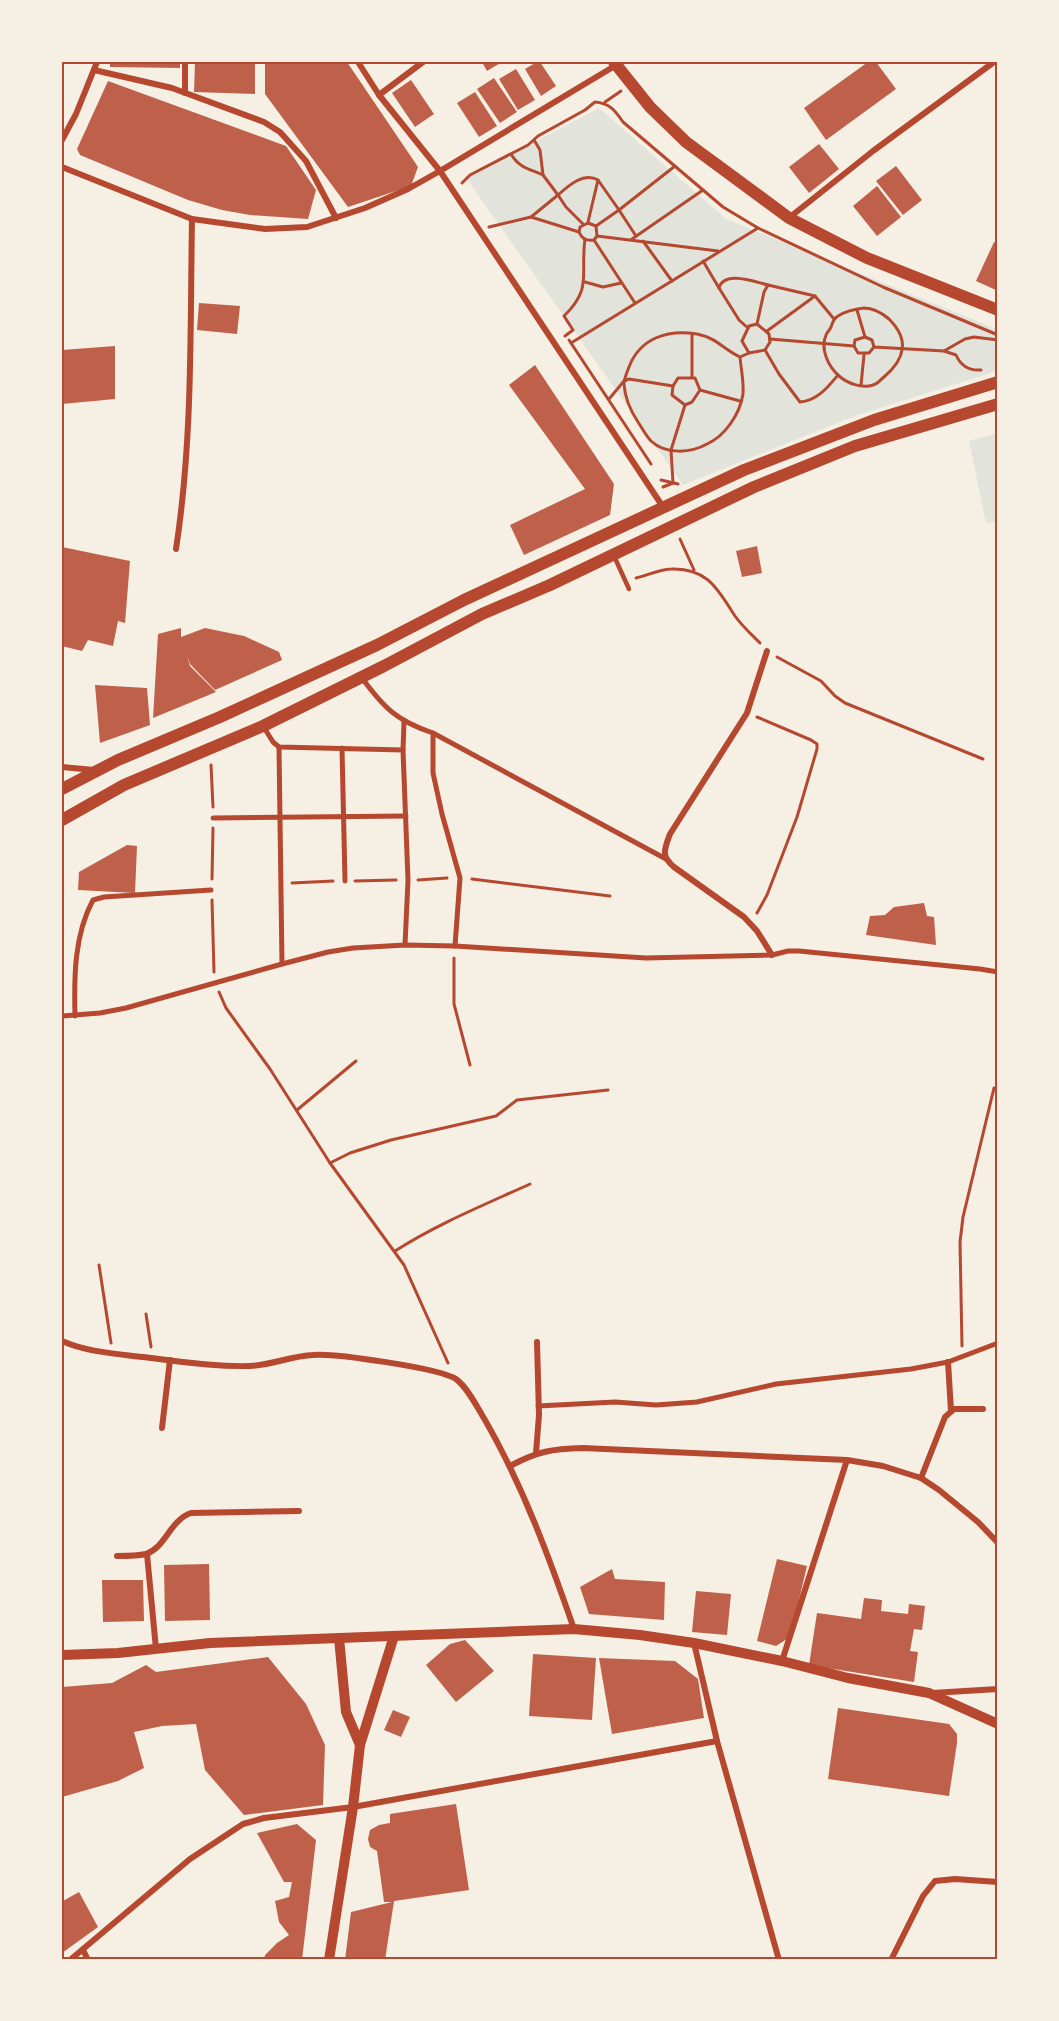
<svg xmlns="http://www.w3.org/2000/svg" width="1059" height="2021" font-family="'Roboto Condensed',sans-serif">
  <style>
    .green { fill: #e2e4dc }
    .building { fill: #bf614a }
    .lines { fill: none; stroke-linecap: round; stroke-linejoin: round }
    .path { stroke: #b5482f; stroke-width: 3 }
    .service { stroke: #b5482f; stroke-width: 4.5 }
    .pedestrian { stroke: #b5482f; stroke-width: 5 }
    .minor { stroke: #b5482f; stroke-width: 6 }
    .tertiary { stroke: #b5482f; stroke-width: 10 }
    .secondary { stroke: #b5482f; stroke-width: 12 }
    .neatline { fill: none; stroke: #b5482f; stroke-width: 2 }
  </style>
  <rect width="100%" height="100%" fill="#f6efe4"/>
  <!-- green -->
  <g class="green">
    <polygon points="599,108 726,219 997,329 997,371 855,416 683,485 466,178"/>
    <polygon points="997,433 997,522 986,523 969,441"/>
  </g>
  <!-- building -->
  <g class="building">
    <polygon points="110,62 180,62 180,68 110,67"/>
    <polygon points="195,62 255,62 255,94 194,92"/>
    <polygon points="265,62 347,62 418,167 411,186 348,207 265,94"/>
    <polygon points="482,62 502,62 487,71"/>
    <polygon points="537,62 540,62 556,86 541,96 525,69"/>
    <polygon points="868,62 876,62 896,89 826,140 804,108"/>
    <polygon points="516,69 535,100 518,110 499,79"/>
    <polygon points="494,78 517,112 500,123 477,89"/>
    <polygon points="411,80 434,114 415,127 392,93"/>
    <polygon points="108,81 286,146 316,190 308,219 250,215 222,210 188,200 80,155 77,149"/>
    <polygon points="475,92 497,126 479,137 457,103"/>
    <polygon points="819,144 839,169 809,193 789,167"/>
    <polygon points="896,166 922,200 903,215 876,181"/>
    <polygon points="877,186 901,217 877,236 853,206"/>
    <polygon points="994,242 998,243 998,291 976,281"/>
    <polygon points="199,303 240,306 237,334 197,330"/>
    <polygon points="115,346 115,399 62,404 62,350"/>
    <polygon points="535,365 614,484 610,515 524,555 510,525 585,489 509,385"/>
    <polygon points="757,546 762,573 742,577 736,551"/>
    <polygon points="62,547 130,561 125,623 118,621 113,646 88,640 82,651 62,646"/>
    <polygon points="181,628 181,637 205,628 244,636 279,652 282,660 215,690 190,664 187,656 190,666 216,692 153,718 158,634"/>
    <polygon points="95,685 147,688 150,725 100,743"/>
    <polygon points="127,845 137,846 135,893 78,890 79,872"/>
    <polygon points="924,903 927,916 934,917 936,945 866,935 870,916 885,915 894,907"/>
    <polygon points="777,1559 807,1566 790,1637 776,1646 757,1641"/>
    <polygon points="209,1564 210,1620 165,1621 164,1565"/>
    <polygon points="612,1569 615,1579 665,1582 664,1620 589,1614 580,1587"/>
    <polygon points="102,1580 143,1580 144,1621 103,1622"/>
    <polygon points="696,1591 731,1594 727,1635 692,1632"/>
    <polygon points="864,1598 882,1600 881,1611 908,1614 909,1604 925,1606 922,1630 914,1629 910,1651 918,1652 914,1682 809,1665 817,1613 861,1619"/>
    <polygon points="465,1640 494,1671 456,1702 426,1665 450,1644"/>
    <polygon points="533,1654 596,1658 592,1720 529,1716"/>
    <polygon points="268,1657 306,1704 325,1745 323,1805 244,1815 205,1770 196,1724 162,1726 134,1732 144,1768 118,1781 62,1797 62,1687 112,1683 146,1665 156,1672"/>
    <polygon points="599,1658 675,1661 698,1679 704,1718 612,1734"/>
    <polygon points="838,1708 949,1724 957,1734 957,1743 949,1796 828,1779"/>
    <polygon points="393,1710 410,1717 401,1737 384,1730"/>
    <polygon points="456,1804 469,1890 394,1901 385,1960 345,1960 351,1912 392,1902 384,1902 377,1851 370,1847 368,1839 370,1830 379,1825 390,1823 390,1814"/>
    <polygon points="297,1824 316,1840 302,1960 264,1960 265,1955 277,1943 289,1935 279,1922 275,1901 289,1897 292,1882 284,1882 257,1833"/>
    <polygon points="79,1892 98,1927 62,1953 62,1898 63,1901"/>
  </g>
  <g class="lines">
    <!-- path -->
    <g class="path">
      <polyline points="605,102 621,91"/>
      <polyline points="534,140 540,150 543,175 558,195 531,217 579,232"/>
      <path d="M511,154C519,168 530,169 543,175"/>
      <path d="M462,183L470,175L528,145L538,136L585,110L595,102C609,103 615,110 623,122L723,207L758,228L883,287L998,335"/>
      <polyline points="588,222 598,180 619,210 675,166"/>
      <path d="M583,224L566,207L558,195C569,185 584,172 598,180"/>
      <polyline points="596,226 619,210 636,236"/>
      <polyline points="489,227 531,217"/>
      <path d="M597,236L596,226L588,223L580,227L579,232C582,239 586,241 594,240L597,236L718,251"/>
      <polyline points="632,239 703,190"/>
      <polyline points="594,240 635,303"/>
      <polyline points="643,241 672,281"/>
      <polyline points="703,261 719,288"/>
      <polyline points="585,282 603,287 621,283"/>
      <path d="M864,308C873,308 882,313 889,319C910,340 905,359 884,377C880,380 878,384 873,385C862,389 847,383 839,376C828,366 820,349 826,335C827,332 830,330 831,327C833,322 833,319 838,316C846,311 855,309 864,308Z"/>
      <polyline points="857,310 865,337"/>
      <polyline points="757,324 764,292 768,285 815,296"/>
      <path d="M748,328L739,320L719,288C724,270 755,282 768,285"/>
      <polyline points="767,331 815,296 834,319"/>
      <path d="M565,336L573,330L564,316C593,288 580,274 585,239"/>
      <polyline points="770,339 854,346"/>
      <polyline points="569,340 651,464"/>
      <polyline points="571,343 758,228"/>
      <path d="M874,347L869,353H858L854,346L855,340L865,337L872,340L874,347L944,351L956,355C961,366 969,371 981,370"/>
      <path d="M765,350L749,353L742,341L749,326L757,324L769,334L770,342L765,350L779,374L800,402C817,401 828,387 838,375"/>
      <polyline points="944,351 965,339 974,337 998,340"/>
      <path d="M740,357C724,350 717,338 697,334C668,329 640,338 629,367C627,372 624,379 624,384C625,399 630,410 638,422C642,428 646,436 651,441C666,455 691,453 707,444C725,436 740,414 743,394C744,382 741,369 740,357L749,353"/>
      <polyline points="692,377 692,334"/>
      <polyline points="861,385 864,355"/>
      <polyline points="700,390 692,402 685,405 672,395 673,386 678,378 695,378 700,390 740,401"/>
      <polyline points="609,399 624,381 629,379 673,386"/>
      <polyline points="661,480 678,484"/>
      <polyline points="663,487 673,483 671,450 685,405"/>
      <polyline points="680,539 694,570"/>
      <path d="M636,578C648,575 661,569 672,569C708,568 718,590 735,616C742,626 751,634 760,643"/>
      <polyline points="777,657 821,681 835,696 845,703 983,759"/>
      <polyline points="757,717 811,740 817,744 817,749 797,817 767,895 757,913"/>
      <polyline points="211,765 213,807"/>
      <polyline points="212,879 213,828"/>
      <polyline points="472,879 610,896"/>
      <polyline points="418,880 447,878"/>
      <polyline points="355,881 396,880"/>
      <polyline points="292,883 333,881"/>
      <polyline points="212,900 214,972"/>
      <polyline points="454,958 454,1004 470,1065"/>
      <polyline points="219,992 226,1008 270,1069 330,1163 404,1265 448,1363"/>
      <polyline points="297,1110 356,1061"/>
      <polyline points="330,1163 350,1153 391,1140 496,1116 517,1100 608,1090"/>
      <path d="M395,1251C437,1224 484,1205 530,1184"/>
      <polyline points="99,1265 111,1343"/>
      <polyline points="146,1314 151,1347"/>
      <polyline points="962,1346 960,1242 963,1217 994,1088"/>
    </g>
    <!-- service -->
    <polyline class="service" points="614,556 629,589"/>
    <!-- pedestrian -->
    <g class="pedestrian">
      <path d="M362,678C384,708 397,721 433,733L666,859"/>
      <polyline points="404,722 403,750 408,880 405,945"/>
      <polyline points="263,726 273,742 279,747 403,750"/>
      <polyline points="433,733 433,773 442,814 460,878 455,946"/>
      <polyline points="279,747 282,964"/>
      <polyline points="342,748 345,881"/>
      <polyline points="213,818 406,816"/>
      <polyline points="62,1016 100,1013 126,1008 282,964 328,952 353,948 405,945 455,946 646,958 772,955 788,951 799,951 980,969 998,972"/>
      <path d="M75,1016C74,978 74,935 93,900L104,897L211,890"/>
      <polyline points="538,1406 615,1402 656,1405 697,1402 776,1384 911,1369 948,1362 998,1343"/>
    </g>
    <!-- minor -->
    <g class="minor">
      <polyline points="358,62 379,95 440,171 663,507"/>
      <polyline points="94,70 172,88 264,122 280,132 306,161 336,218"/>
      <polyline points="185,93 185,62"/>
      <polyline points="379,95 423,62"/>
      <polyline points="62,140 76,114 97,62"/>
      <polyline points="62,167 192,219 265,229 307,227 365,208 408,189 440,171 618,64"/>
      <polyline points="790,217 873,151 994,62"/>
      <path d="M176,549C193,438 190,330 192,219"/>
      <path d="M767,651L747,713L670,834C664,850 661,856 674,867L744,917L757,931L772,955"/>
      <polyline points="62,767 94,770"/>
      <path d="M62,1341C89,1353 121,1354 151,1358C184,1362 217,1367 250,1366C272,1365 291,1356 313,1355C334,1353 439,1368 456,1379C468,1388 477,1407 485,1420C523,1486 549,1557 574,1629"/>
      <polyline points="948,1362 951,1411"/>
      <polyline points="162,1428 170,1360"/>
      <polyline points="536,1453 539,1415 537,1342"/>
      <path d="M510,1466C538,1451 552,1449 583,1448L847,1460L883,1466L921,1478L939,1490L978,1522L998,1543"/>
      <polyline points="921,1478 945,1417 954,1409 983,1409"/>
      <polyline points="147,1554 156,1649"/>
      <path d="M117,1556C126,1556 137,1556 146,1554C166,1547 170,1520 191,1513L299,1511"/>
      <polyline points="694,1643 717,1741 779,1960"/>
      <polyline points="782,1661 847,1460"/>
      <polyline points="932,1693 998,1689"/>
      <polyline points="83,1950 88,1960"/>
      <polyline points="70,1960 190,1859 243,1824 264,1818 353,1807 717,1741"/>
      <polyline points="891,1960 923,1896 935,1881 955,1879 998,1882"/>
    </g>
    <!-- tertiary -->
    <g class="tertiary">
      <polyline points="339,1638 346,1712 360,1745"/>
      <polyline points="62,1655 118,1653 210,1643 574,1629 640,1635 694,1643 782,1661 848,1678 929,1693 998,1724"/>
      <polyline points="329,1960 353,1807 360,1745 394,1636"/>
    </g>
    <!-- secondary -->
    <g class="secondary">
      <polyline points="614,62 650,107 686,142 789,218 867,258 998,310"/>
      <polyline points="62,789 118,760 220,717 377,645 464,600 744,470 874,420 998,382"/>
      <polyline points="62,820 124,785 263,726 384,666 482,614 550,585 754,487 855,446 998,404"/>
    </g>
  </g>
  <!-- border -->
  <rect width="1059" height="2021" fill="none" stroke="#f6efe4" stroke-width="126"/>
  <rect x="63" y="63" width="933" height="1895" class="neatline"/>
</svg>
